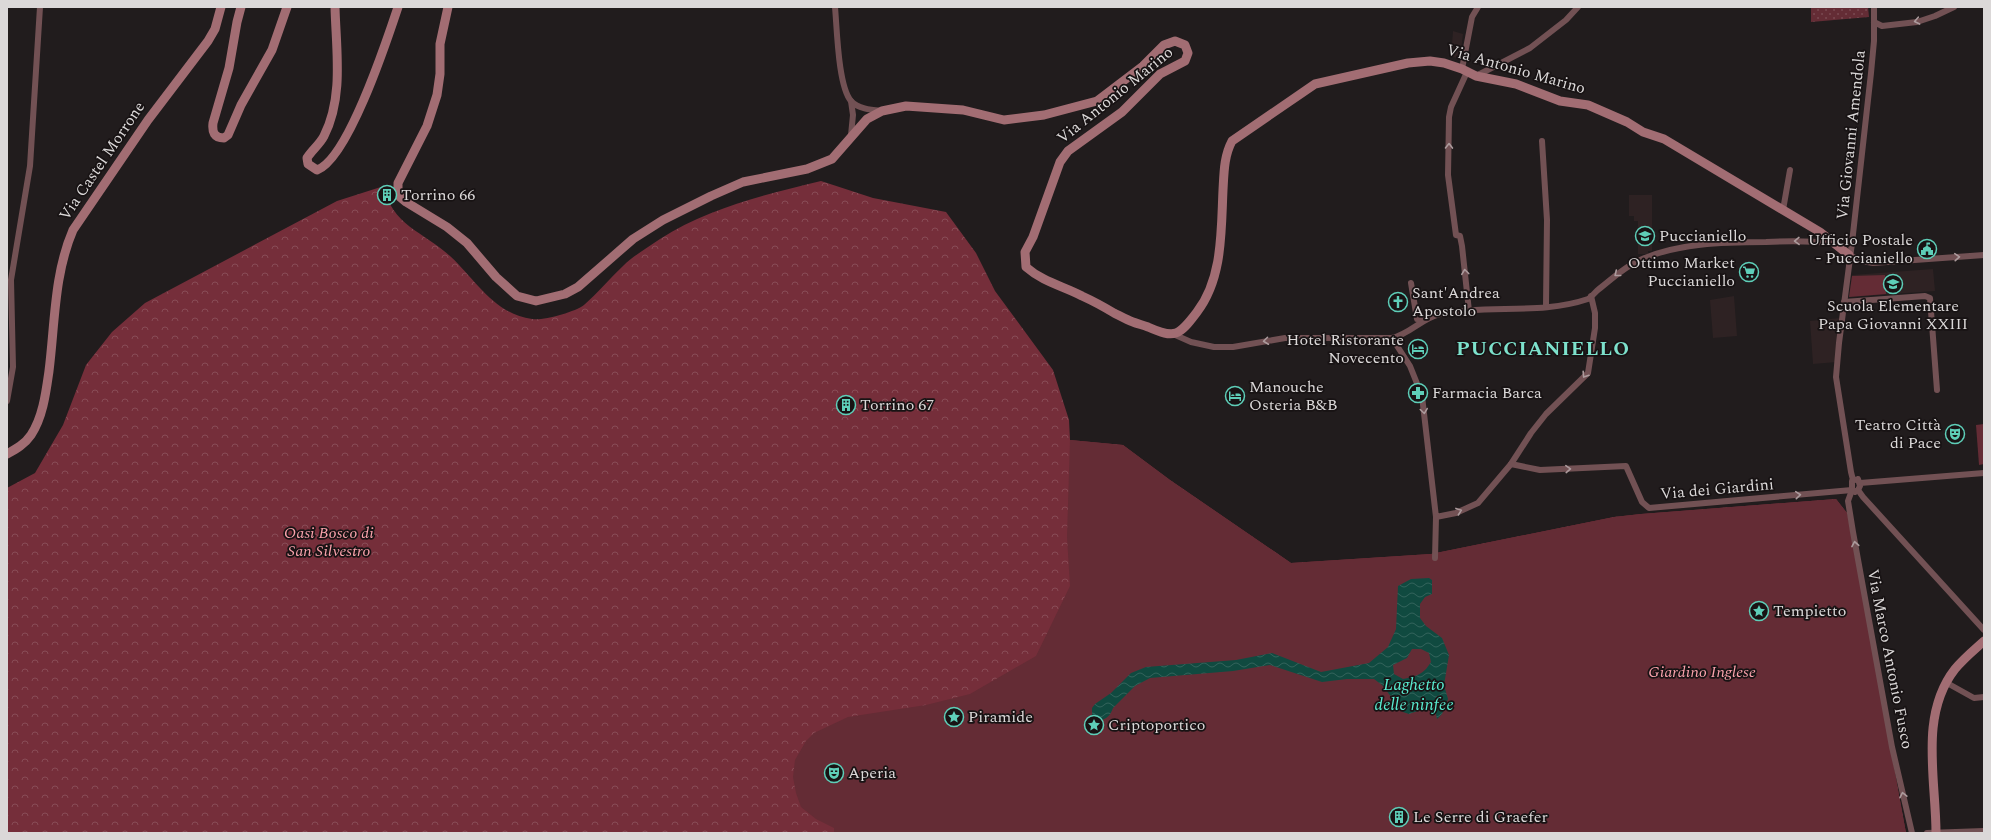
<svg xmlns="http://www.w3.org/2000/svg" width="1991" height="840" font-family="Spectral,serif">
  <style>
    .built { fill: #2e2223 }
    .grass { fill: url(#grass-dots) }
    .forest { fill: url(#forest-crowns) }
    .park { fill: #642c35 }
    .water { fill: url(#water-waves); fill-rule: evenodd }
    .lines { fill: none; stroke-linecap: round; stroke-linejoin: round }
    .street { stroke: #725154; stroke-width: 6 }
    .secondary { stroke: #a26d73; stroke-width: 9 }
    .oneway { stroke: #ac9b9d }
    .labels { text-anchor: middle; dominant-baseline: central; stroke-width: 3.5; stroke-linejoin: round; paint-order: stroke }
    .street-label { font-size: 16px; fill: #dbd8d8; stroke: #181314 }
    .poi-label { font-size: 16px; fill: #dbd8d8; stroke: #181314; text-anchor: start }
    .park-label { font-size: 16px; font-style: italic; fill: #faa2ac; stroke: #181314 }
    .water-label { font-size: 17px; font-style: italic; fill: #59ecd1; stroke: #181314 }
    .district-label { font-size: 20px; font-weight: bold; letter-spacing: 1px; fill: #7de1cc; stroke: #181314 }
  </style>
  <defs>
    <pattern id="grass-dots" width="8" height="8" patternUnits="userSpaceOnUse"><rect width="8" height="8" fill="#642c35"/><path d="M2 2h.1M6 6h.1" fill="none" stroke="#7a4a52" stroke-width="1.8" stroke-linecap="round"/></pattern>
    <pattern id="forest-crowns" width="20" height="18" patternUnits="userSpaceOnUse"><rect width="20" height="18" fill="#752e3a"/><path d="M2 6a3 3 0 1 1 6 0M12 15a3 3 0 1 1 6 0" fill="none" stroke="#884c56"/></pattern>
    <pattern id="water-waves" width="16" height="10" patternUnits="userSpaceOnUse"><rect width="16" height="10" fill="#104a40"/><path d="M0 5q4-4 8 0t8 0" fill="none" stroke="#32635b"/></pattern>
  </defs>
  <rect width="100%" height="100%" fill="#211c1d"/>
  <!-- built -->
  <g class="built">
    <polygon points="1453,31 1463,34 1460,58 1451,57"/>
    <polygon points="1629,195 1652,195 1652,251 1648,251 1648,254 1638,254 1638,221 1634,221 1634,216 1629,216"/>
    <polygon points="1933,269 1935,291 1849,297 1852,275"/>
    <polygon points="1734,296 1737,336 1713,338 1710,300"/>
    <polygon points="1841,318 1837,362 1813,364 1810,321"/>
  </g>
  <!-- grass -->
  <polygon class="grass" points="1811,7 1868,7 1869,17 1811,22"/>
  <!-- forest -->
  <path class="forest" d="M821,181L873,198L946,212L976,253L995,291L1053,370L1069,420L1070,440L1123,445L1170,480L1291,563L1431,554L1614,517L1641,514L1836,499L1847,513L1906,833H7V488L35,473L63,425L86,365L112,332L145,303L337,201L384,186C391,225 424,232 450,256C476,280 494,314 532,319C543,321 575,312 584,305C598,293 610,278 623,266C633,256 647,248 660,239C708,208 767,194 821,181Z"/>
  <!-- park -->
  <g class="park">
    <polygon points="1885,275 1886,294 1849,297 1852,276"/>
    <polygon points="1984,424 1984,464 1979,465 1976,425"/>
    <polygon points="1070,440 1123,445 1170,480 1291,563 1431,554 1614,517 1641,514 1836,499 1847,513 1906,833 834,833 834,828 816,819 801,807 796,793 793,777 795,760 806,741 814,733 848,717 926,705 970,694 1036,656 1070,586 1067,537"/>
  </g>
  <!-- water -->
  <path class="water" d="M1429,578L1432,580V594L1425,597L1420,604V618L1426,626L1442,638L1449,655L1444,685L1448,699L1442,714L1437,719L1435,710L1429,707L1409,714L1403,712L1382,685L1374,679H1347L1322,682L1270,665L1233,671L1150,678L1135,686L1113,708C1110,717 1105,720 1097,721L1092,717V708L1095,704L1111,693L1131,673L1146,667L1236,660L1272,653L1321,672L1369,663L1388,647L1396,629L1398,586L1411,579ZM1412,649H1421L1429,653L1431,662C1423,675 1417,676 1403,679L1394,674L1393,665L1407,658Z"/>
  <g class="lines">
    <!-- street -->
    <g class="street">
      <path d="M835,7C837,28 838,86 851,101C858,109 872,110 882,111"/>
      <polyline points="1874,22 1882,26 1917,22 1935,16 1954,7"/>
      <polyline points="1462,69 1472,17 1478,7"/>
      <polyline points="1467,72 1451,107 1449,117 1448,175 1456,235 1460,236 1462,246 1469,311"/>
      <polyline points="1476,76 1530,48 1566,20 1578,7"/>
      <polyline points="851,135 853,115 851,101"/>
      <polyline points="1542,141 1547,220 1546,306"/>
      <polyline points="1783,210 1790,170"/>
      <polyline points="1849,255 1862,261 1873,263 1984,255"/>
      <polyline points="1411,283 1417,319 1426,318"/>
      <polyline points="1844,302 1925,296 1930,298 1937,390"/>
      <path d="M1173,334L1191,342L1214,347H1233L1285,338H1392C1410,334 1422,318 1440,314C1488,304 1541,315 1588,299C1592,297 1595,292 1599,289C1612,279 1623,268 1638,261C1675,243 1725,242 1766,242C1788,241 1810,241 1832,243"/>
      <polyline points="1392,338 1410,366 1422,396 1436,517 1456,513 1478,503 1511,464 1540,470 1626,466 1642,502 1649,508 1852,490 1855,492 1858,490 1860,486 1858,479 1852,481 1852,490"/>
      <polyline points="7,401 13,367 11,280 30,166 40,7"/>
      <polyline points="1511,464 1531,433 1546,414 1588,373 1595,328 1595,313 1591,296"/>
      <polyline points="1853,480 1851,472 1836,377 1839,343 1852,243 1871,73 1874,41 1874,7"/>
      <polyline points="1860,483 1984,473"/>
      <polyline points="1852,490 1848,501 1853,532 1892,747 1912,833"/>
      <polyline points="1858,490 1863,497 1984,630"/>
      <polyline points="1435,558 1436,517"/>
      <polyline points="1947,683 1974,698 1984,697"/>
      <polyline points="1927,833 1984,831"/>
    </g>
    <!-- secondary -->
    <g class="secondary">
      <path d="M241,7L237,22L229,68L213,123C212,132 214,138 224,138L228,135L241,105L272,50L287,7"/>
      <path d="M335,7C336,49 344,97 324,136C320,144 312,150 307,158L308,164L317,170C348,159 387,40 398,7"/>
      <path d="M448,7L440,44V74L437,95L427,126L398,183V191L400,197L406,202L447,227L467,243L496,277L517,296L536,301L565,294L578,287L633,239L663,220L711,196L743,182L807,169L832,159L867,119L882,111L906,106L963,110L1004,120L1044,115L1097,101L1143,66L1164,45L1175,41L1185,45L1188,53L1185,61L1160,74L1122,112L1068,151L1060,162L1033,237L1025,252L1026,267C1043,282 1063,286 1082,296C1093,301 1104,307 1114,313C1120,316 1127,320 1133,322C1138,324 1143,325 1148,327C1175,339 1179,336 1197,312C1223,278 1221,231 1223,190C1224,172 1224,156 1232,141L1315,84L1408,63L1430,61L1444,63L1462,69L1476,76L1516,84L1560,101L1588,105L1627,122L1643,132L1664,139L1820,232L1849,255"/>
      <path d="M7,454C16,449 25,444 31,435C43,417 46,392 49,371C55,323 54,274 73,230L148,120L208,41L215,29L221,7"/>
      <path d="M1936,833C1936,779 1919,715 1955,669C1963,659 1974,650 1984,641"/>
    </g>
  </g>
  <!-- one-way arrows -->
  <defs><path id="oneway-chevron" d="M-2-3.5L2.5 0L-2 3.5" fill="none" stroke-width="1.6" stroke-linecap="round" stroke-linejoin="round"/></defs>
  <g class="oneway">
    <use href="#oneway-chevron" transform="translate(1917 21) rotate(169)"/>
    <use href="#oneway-chevron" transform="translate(1449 146) rotate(-89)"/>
    <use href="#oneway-chevron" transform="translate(1797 241) rotate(179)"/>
    <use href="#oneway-chevron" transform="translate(1957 257) rotate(-4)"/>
    <use href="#oneway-chevron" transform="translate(1465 272) rotate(-97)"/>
    <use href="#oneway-chevron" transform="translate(1617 274) rotate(141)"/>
    <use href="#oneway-chevron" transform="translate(1266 341) rotate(173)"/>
    <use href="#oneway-chevron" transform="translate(1585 375) rotate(123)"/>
    <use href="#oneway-chevron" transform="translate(1424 411) rotate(82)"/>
    <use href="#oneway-chevron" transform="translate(1568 469) rotate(-3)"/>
    <use href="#oneway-chevron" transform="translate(1798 495) rotate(-5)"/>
    <use href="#oneway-chevron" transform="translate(1459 511) rotate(-20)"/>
    <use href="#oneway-chevron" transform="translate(1855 544) rotate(-100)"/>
    <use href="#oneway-chevron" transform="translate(1903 795) rotate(-102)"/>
  </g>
  <!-- icons -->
  <defs>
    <symbol id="building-ring" viewBox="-11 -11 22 22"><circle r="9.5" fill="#181314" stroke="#5eceb8" stroke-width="1.5"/><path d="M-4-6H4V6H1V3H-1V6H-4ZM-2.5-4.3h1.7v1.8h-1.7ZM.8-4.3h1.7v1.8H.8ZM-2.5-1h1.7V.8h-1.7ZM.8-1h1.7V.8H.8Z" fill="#5eceb8"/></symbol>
    <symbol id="school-ring" viewBox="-11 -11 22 22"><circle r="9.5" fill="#181314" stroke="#5eceb8" stroke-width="1.5"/><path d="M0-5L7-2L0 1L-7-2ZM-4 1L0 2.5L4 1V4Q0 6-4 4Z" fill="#5eceb8"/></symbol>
    <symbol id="civic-ring" viewBox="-11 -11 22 22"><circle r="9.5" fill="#181314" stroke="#5eceb8" stroke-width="1.5"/><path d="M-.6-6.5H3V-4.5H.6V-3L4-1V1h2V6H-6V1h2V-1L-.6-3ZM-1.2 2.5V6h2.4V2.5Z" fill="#5eceb8"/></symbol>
    <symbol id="supermarket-ring" viewBox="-11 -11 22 22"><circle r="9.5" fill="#181314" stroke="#5eceb8" stroke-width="1.5"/><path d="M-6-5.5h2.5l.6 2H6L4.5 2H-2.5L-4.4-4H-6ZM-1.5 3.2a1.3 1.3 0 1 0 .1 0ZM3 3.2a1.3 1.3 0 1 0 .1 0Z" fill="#5eceb8"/></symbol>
    <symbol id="church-ring" viewBox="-11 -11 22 22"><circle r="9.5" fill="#181314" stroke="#5eceb8" stroke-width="1.5"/><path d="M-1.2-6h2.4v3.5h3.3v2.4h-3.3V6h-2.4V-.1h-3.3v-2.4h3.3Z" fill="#5eceb8"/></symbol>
    <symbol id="hotel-ring" viewBox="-11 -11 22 22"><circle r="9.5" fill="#181314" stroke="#5eceb8" stroke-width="1.5"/><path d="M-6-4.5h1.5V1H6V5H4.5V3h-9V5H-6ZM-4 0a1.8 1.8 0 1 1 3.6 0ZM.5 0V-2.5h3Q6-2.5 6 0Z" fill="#5eceb8"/></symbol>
    <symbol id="pharmacy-ring" viewBox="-11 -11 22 22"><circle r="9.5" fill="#181314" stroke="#5eceb8" stroke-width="1.5"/><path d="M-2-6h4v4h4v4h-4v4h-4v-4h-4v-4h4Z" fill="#5eceb8"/></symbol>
    <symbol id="theatre-ring" viewBox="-11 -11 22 22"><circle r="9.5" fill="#181314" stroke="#5eceb8" stroke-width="1.5"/><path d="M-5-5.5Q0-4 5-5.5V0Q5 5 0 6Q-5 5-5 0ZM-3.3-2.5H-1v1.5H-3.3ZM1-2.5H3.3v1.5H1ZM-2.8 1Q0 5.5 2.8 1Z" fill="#5eceb8"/></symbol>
    <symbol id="sight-ring" viewBox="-11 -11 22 22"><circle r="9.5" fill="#181314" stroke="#5eceb8" stroke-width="1.5"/><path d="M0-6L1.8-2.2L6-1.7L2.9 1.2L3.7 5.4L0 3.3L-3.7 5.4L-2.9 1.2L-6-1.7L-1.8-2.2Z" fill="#5eceb8"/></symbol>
  </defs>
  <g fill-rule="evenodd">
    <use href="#building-ring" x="376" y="184" width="22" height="22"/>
    <use href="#school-ring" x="1634" y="225" width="22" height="22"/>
    <use href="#civic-ring" x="1916" y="238" width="22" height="22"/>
    <use href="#supermarket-ring" x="1738" y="261" width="22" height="22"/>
    <use href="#school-ring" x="1882" y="273" width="22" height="22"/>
    <use href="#church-ring" x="1387" y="291" width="22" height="22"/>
    <use href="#hotel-ring" x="1407" y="338" width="22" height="22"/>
    <use href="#pharmacy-ring" x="1407" y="382" width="22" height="22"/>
    <use href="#hotel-ring" x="1224" y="385" width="22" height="22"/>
    <use href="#building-ring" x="835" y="394" width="22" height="22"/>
    <use href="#theatre-ring" x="1944" y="423" width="22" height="22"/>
    <use href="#sight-ring" x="1748" y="600" width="22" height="22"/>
    <use href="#sight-ring" x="943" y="706" width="22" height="22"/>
    <use href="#sight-ring" x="1083" y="714" width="22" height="22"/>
    <use href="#theatre-ring" x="823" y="762" width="22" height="22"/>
    <use href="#building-ring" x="1388" y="806" width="22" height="22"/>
  </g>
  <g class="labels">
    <!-- street labels -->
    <g class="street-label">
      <text transform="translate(1516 69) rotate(16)">Via Antonio Marino</text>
      <text transform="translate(1115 95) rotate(-39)">Via Antonio Marino</text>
      <text transform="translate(1851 135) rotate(-84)">Via Giovanni Amendola</text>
      <text transform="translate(102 161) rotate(-56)">Via Castel Morrone</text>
      <text transform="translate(1717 489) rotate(-5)">Via dei Giardini</text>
      <text transform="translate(1890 659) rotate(79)">Via Marco Antonio Fusco</text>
    </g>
    <!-- poi labels -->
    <g class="poi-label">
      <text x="401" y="195">Torrino 66</text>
      <text x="1659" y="236">Puccianiello</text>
      <text x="1913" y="240" text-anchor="end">Ufficio Postale<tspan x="1913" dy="18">- Puccianiello</tspan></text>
      <text x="1735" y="263" text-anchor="end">Ottimo Market<tspan x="1735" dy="18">Puccianiello</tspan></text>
      <text x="1412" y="293">Sant'Andrea<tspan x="1412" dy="18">Apostolo</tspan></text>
      <text x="1893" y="306" text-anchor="middle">Scuola Elementare<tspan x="1893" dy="18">Papa Giovanni XXIII</tspan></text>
      <text x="1404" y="340" text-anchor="end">Hotel Ristorante<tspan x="1404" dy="18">Novecento</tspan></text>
      <text x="1249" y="387">Manouche<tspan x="1249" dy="18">Osteria B&amp;B</tspan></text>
      <text x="1432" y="393">Farmacia Barca</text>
      <text x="860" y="405">Torrino 67</text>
      <text x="1941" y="425" text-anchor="end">Teatro Città<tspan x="1941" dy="18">di Pace</tspan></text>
      <text x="1773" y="611">Tempietto</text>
      <text x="968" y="717">Piramide</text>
      <text x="1108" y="725">Criptoportico</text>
      <text x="848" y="773">Aperia</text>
      <text x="1413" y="817">Le Serre di Graefer</text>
    </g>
    <!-- park labels -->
    <g class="park-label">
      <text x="329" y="533">Oasi Bosco di<tspan x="329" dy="18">San Silvestro</tspan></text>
      <text x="1702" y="672">Giardino Inglese</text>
    </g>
    <!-- water labels -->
    <g class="water-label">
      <text x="1414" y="685">Laghetto<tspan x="1414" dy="20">delle ninfee</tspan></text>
    </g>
    <!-- district labels -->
    <g class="district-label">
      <text x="1543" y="349">PUCCIANIELLO</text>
    </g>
  </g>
  <!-- border -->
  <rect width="1991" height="840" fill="none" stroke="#dbd8d8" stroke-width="16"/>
</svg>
